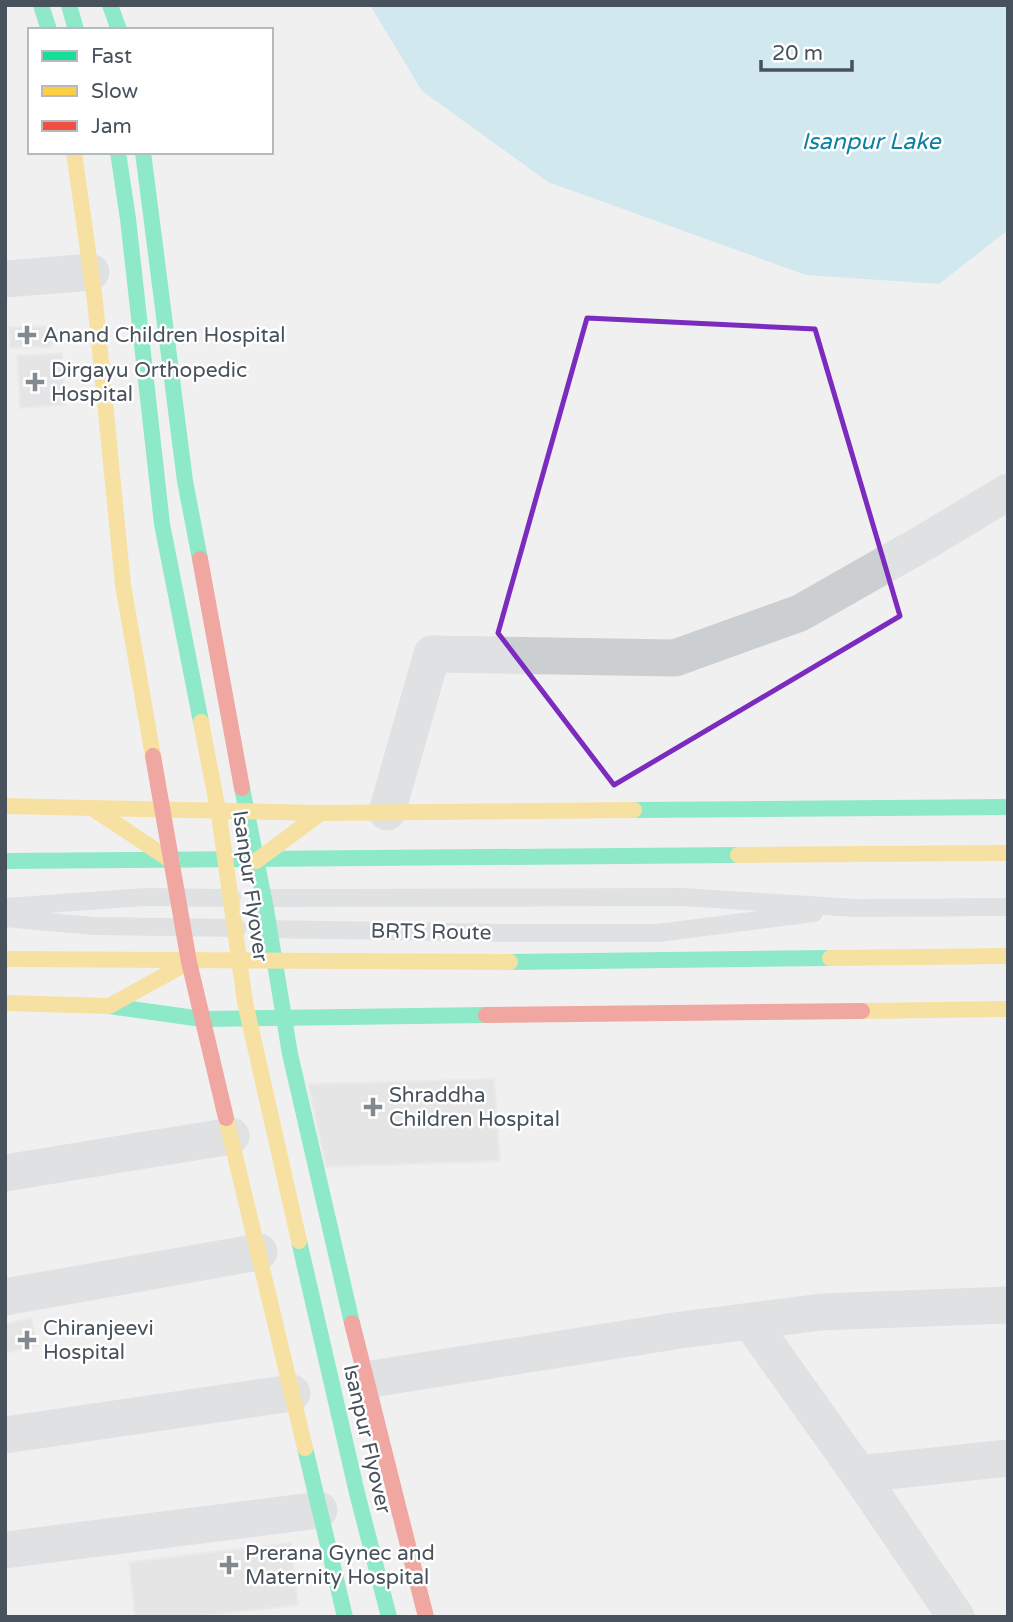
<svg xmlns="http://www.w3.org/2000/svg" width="1013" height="1622" font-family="'Varela Round',sans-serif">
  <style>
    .water { fill: #aadeec }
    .building { fill: #d8d8da; stroke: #e2e2e3; stroke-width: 2 }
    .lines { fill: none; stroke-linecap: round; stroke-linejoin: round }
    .lane { stroke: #cccfd1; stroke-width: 18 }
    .street { stroke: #cccfd1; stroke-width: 37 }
    .fast { stroke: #16e098; stroke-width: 16 }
    .slow { stroke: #ffcf43; stroke-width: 16 }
    .jam { stroke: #f24e42; stroke-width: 16 }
    .fast-bridge { stroke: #16e098; stroke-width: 16 }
    .slow-bridge { stroke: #ffcf43; stroke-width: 16 }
    .marked { fill: none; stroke: #7b2cbf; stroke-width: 5; stroke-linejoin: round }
    .poi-dot { fill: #828990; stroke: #fff; stroke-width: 2.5 }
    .labels { text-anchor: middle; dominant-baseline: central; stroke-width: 5; stroke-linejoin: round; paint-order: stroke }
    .poi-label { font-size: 21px; fill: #47525c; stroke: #fff; text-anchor: start }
    .street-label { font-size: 21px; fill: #47525c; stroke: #fff }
    .water-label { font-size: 23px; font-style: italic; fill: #0d80a1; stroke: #fff }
  </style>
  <rect width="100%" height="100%" fill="#f1f0f0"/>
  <!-- water -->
  <polygon class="water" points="370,5 1008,5 1008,230 939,284 806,275 548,182 422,91"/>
  <!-- building -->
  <g class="building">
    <polygon points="52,326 52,347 10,348 9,327"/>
    <polygon points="62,353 65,405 20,408 17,356"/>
    <polygon points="494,1079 500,1161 326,1167 308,1084"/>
    <polygon points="31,1318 38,1346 5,1353 5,1324"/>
    <polygon points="291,1543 298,1605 194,1617 135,1617 129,1562"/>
  </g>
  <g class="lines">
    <!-- lane -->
    <g class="lane">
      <polyline points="260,898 683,897 856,908 1008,907"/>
      <polyline points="5,907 145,897 232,898"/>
      <polyline points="5,918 93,926 238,928"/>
      <polyline points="266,929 516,933 658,933 814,913"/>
    </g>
    <!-- street -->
    <g class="street">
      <polyline points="5,279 91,272"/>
      <polyline points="387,812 432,654 675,658 800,613 930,539 1008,492"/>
      <polyline points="5,1173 231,1136"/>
      <polyline points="5,1297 259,1252"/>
      <polyline points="750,1321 859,1474 956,1617"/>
      <polyline points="365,1380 681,1330 821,1312 1008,1305"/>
      <polyline points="5,1435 292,1393"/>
      <polyline points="859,1474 1008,1458"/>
      <polyline points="5,1550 319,1510"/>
    </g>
    <!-- fast -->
    <g class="fast">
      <polyline points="41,5 49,30"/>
      <polyline points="69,5 76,30"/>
      <polyline points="110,5 119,30"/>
      <polyline points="143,152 185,481 200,559"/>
      <polyline points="242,788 266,909 290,1054 352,1323"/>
      <polyline points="634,810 1008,807"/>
      <polyline points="5,861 738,855"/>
      <polyline points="510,962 830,958"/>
      <polyline points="109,1006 202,1019 486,1015"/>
      <polyline points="305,1448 345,1617"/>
    </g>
    <!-- slow -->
    <g class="slow">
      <polyline points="74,152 95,301 123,585 153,756"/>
      <polyline points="5,806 92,808 172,861"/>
      <polyline points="92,808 321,813"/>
      <polyline points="738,855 1008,853"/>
      <polyline points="256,861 321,813 634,810"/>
      <polyline points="830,958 1008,956"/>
      <polyline points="5,959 510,962"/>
      <polyline points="5,1003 109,1006 189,962"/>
      <polyline points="862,1011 1008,1009"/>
      <polyline points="226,1118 305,1448"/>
    </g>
    <!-- jam -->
    <g class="jam">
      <polyline points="200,559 242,788"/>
      <polyline points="153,756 189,962 226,1118"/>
      <polyline points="486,1015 862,1011"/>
      <polyline points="352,1323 426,1617"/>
    </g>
    <!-- fast-bridge -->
    <g class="fast-bridge">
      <polyline points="118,152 128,219 162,524 201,722"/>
      <polyline points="299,1241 357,1493 389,1617"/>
    </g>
    <!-- slow-bridge -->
    <polyline class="slow-bridge" points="201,722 219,815 245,1002 299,1241"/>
  </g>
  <!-- marked area -->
  <path d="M0 0H1013V1622H0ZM587,318L815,329L900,616L614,785L498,633Z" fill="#f1f0f0" fill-opacity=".55" fill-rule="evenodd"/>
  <path class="marked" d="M587,318L815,329L900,616L614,785L498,633Z"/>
  <!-- markers -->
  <g class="poi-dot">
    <path d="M23.5 324.5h7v7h7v7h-7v7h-7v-7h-7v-7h7z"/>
    <path d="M31.5 371.5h7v7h7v7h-7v7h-7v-7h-7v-7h7z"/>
    <path d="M369.5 1096.5h7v7h7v7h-7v7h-7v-7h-7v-7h7z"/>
    <path d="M23.5 1329.5h7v7h7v7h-7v7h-7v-7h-7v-7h7z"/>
    <path d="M225.5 1554.5h7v7h7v7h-7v7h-7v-7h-7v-7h7z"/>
  </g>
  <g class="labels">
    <!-- poi labels -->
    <g class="poi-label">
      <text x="43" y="335">Anand Children Hospital</text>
      <text x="51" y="370">Dirgayu Orthopedic<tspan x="51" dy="24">Hospital</tspan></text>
      <text x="389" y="1095">Shraddha<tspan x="389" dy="24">Children Hospital</tspan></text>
      <text x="43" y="1328">Chiranjeevi<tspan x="43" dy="24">Hospital</tspan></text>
      <text x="245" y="1553">Prerana Gynec and<tspan x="245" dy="24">Maternity Hospital</tspan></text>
    </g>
    <!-- street labels -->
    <g class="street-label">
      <text transform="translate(250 886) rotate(82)">Isanpur Flyover</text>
      <text transform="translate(431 932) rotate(1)">BRTS Route</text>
      <text transform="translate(367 1439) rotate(77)">Isanpur Flyover</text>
    </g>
    <!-- water labels -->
    <g class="water-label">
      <text x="871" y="142">Isanpur Lake</text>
    </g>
  </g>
  <!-- border -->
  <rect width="1013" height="1622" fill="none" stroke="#47525c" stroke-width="14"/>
  <!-- legend -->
  <rect x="28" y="28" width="245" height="126" fill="#ffffff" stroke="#b5babe" stroke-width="2"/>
  <rect x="42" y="51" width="35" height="10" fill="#16e098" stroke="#b5babe" stroke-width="2"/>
  <text x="91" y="63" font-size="21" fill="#47525c">Fast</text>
  <rect x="42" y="86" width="35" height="10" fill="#ffcf43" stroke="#b5babe" stroke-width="2"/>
  <text x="91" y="98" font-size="21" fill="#47525c">Slow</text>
  <rect x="42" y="121" width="35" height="10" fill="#f24e42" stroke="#b5babe" stroke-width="2"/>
  <text x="91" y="133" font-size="21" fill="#47525c">Jam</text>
  <!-- scale -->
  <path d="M761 60v10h91v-10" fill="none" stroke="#47525c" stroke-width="3.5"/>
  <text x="772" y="60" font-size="21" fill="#47525c" stroke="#ffffff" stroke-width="5" paint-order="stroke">20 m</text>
</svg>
